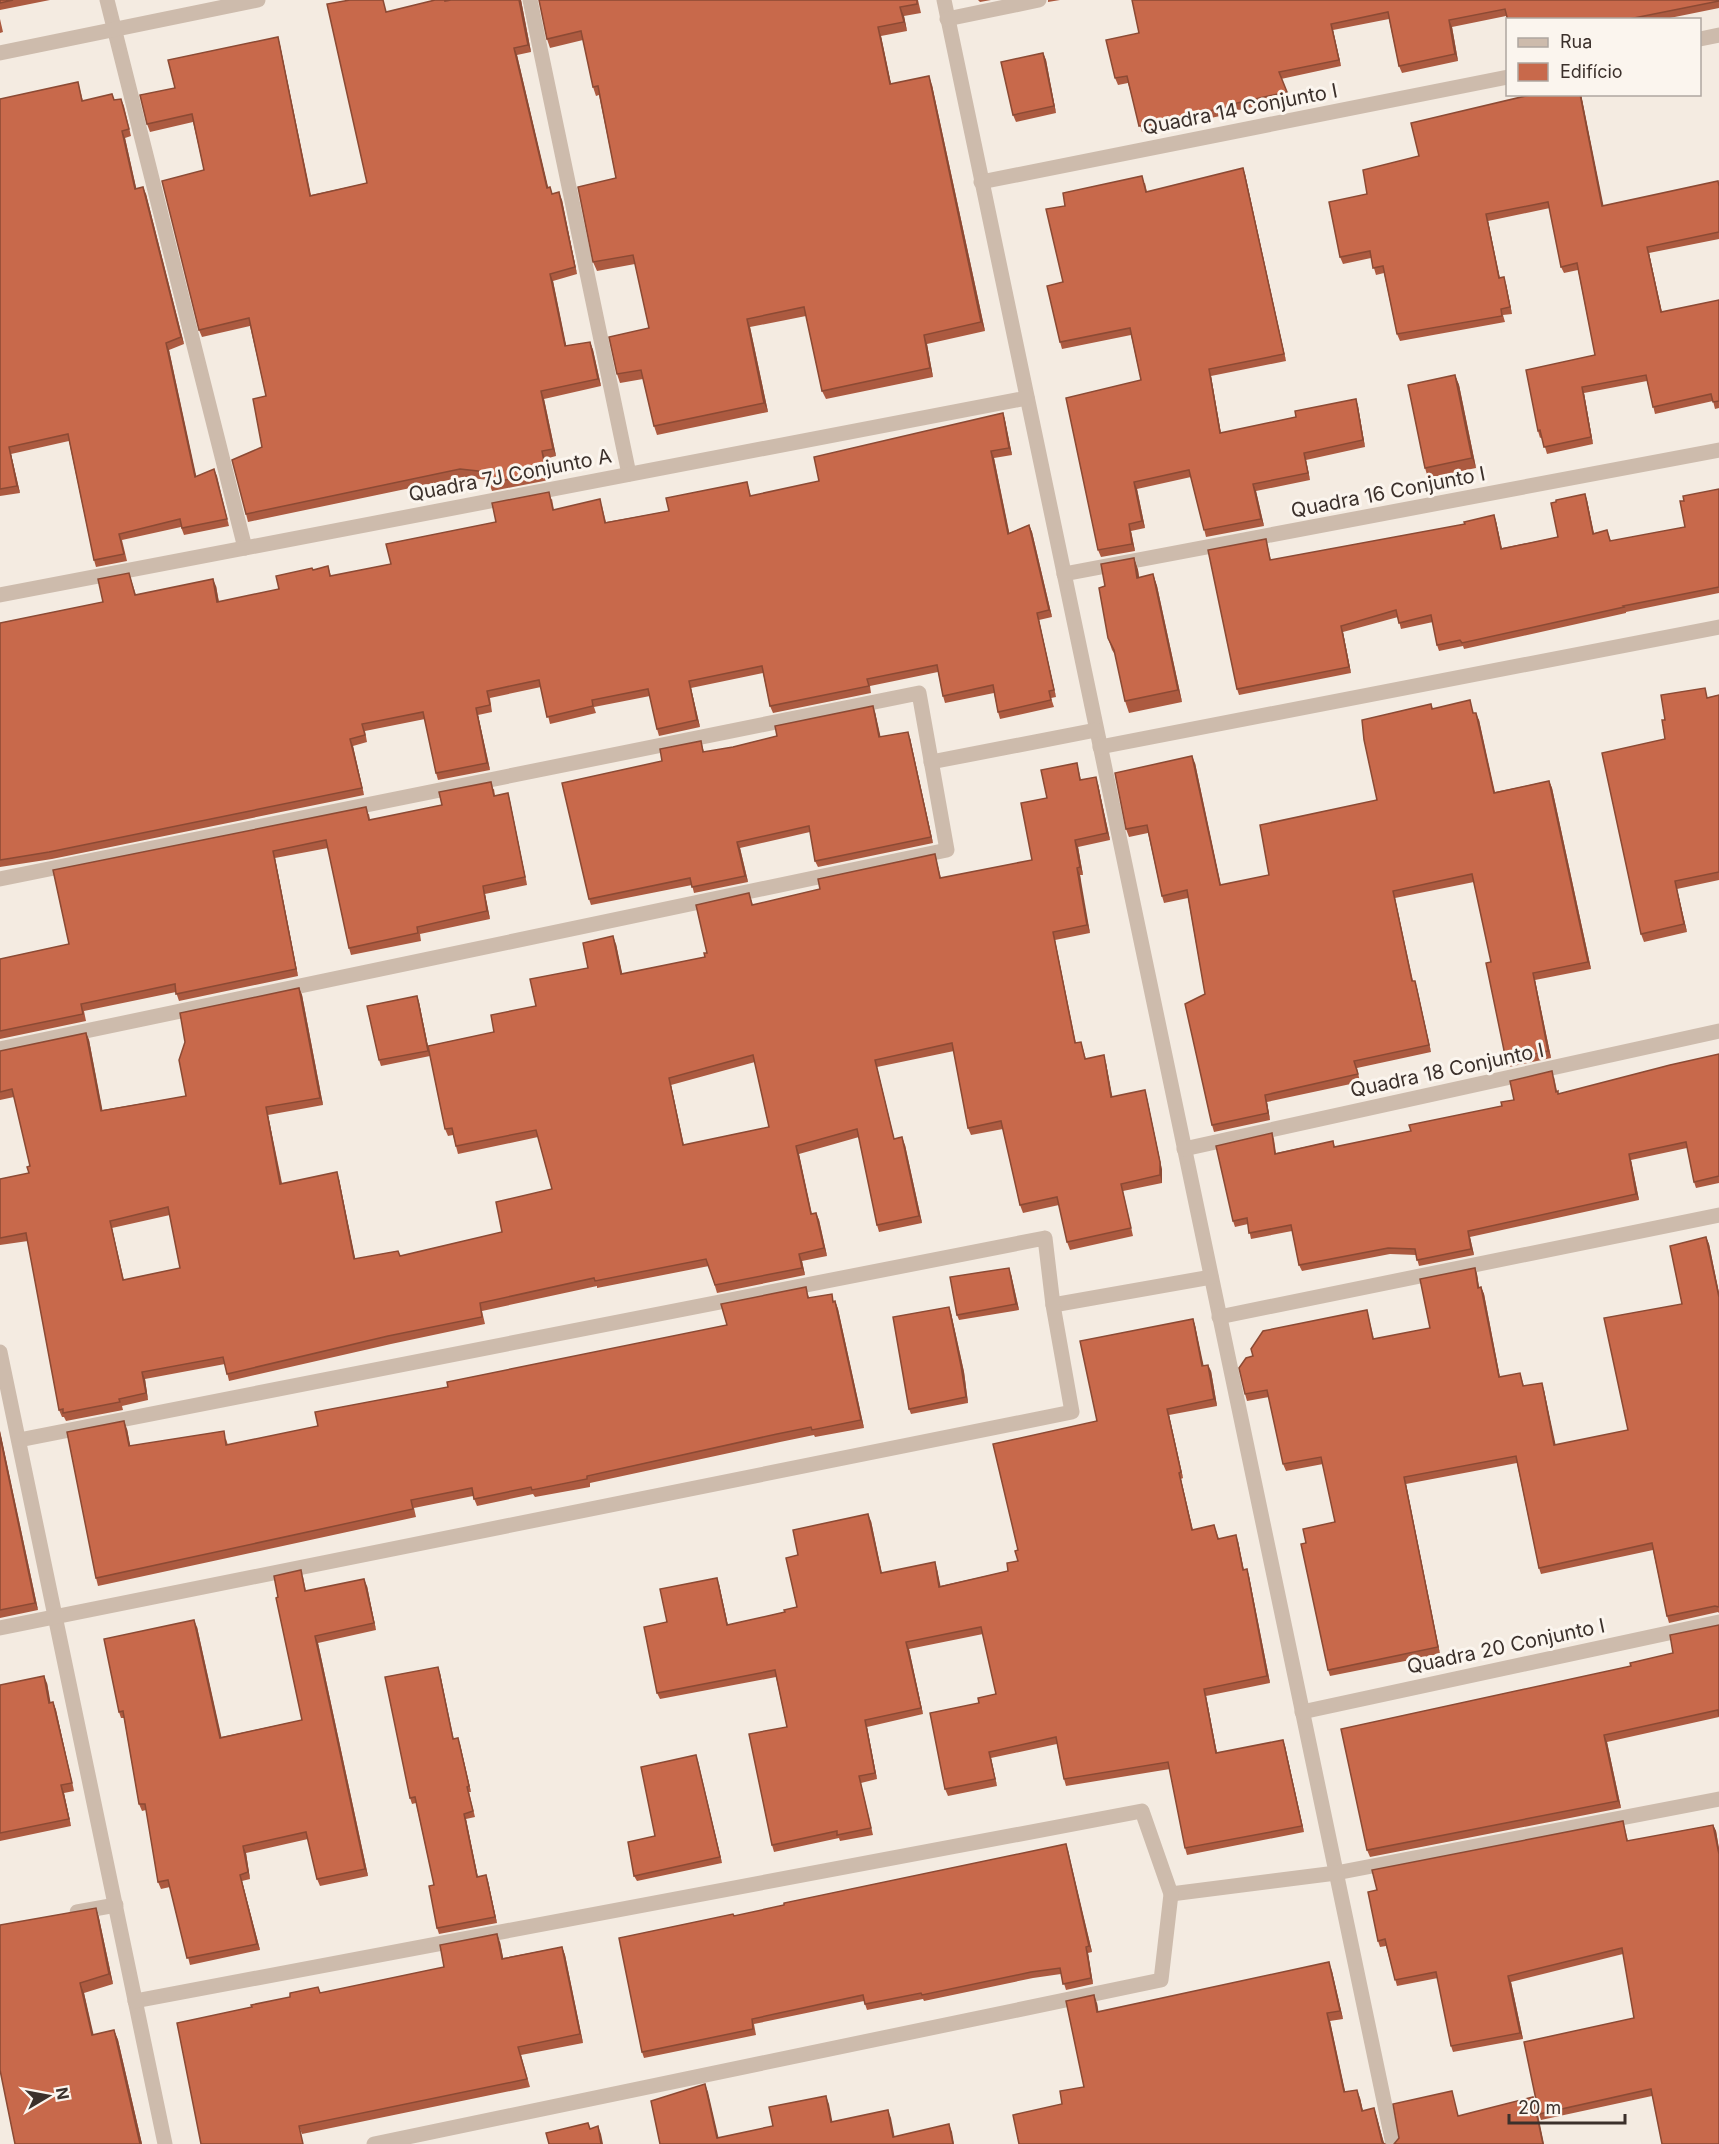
<svg xmlns="http://www.w3.org/2000/svg" width="1719" height="2144" font-family="Inter,sans-serif">
  <style>
    .lines { fill: none; stroke-linecap: round; stroke-linejoin: round }
    .street { stroke: #cdbbac; stroke-width: 15 }
    .wall { fill: #ac5a40; fill-rule: evenodd }
    .shaded-wall { fill: #8c4a34 }
    .building { fill: #c8694b; stroke: #8c4a34; stroke-width: 1.5; fill-rule: evenodd }
    .labels { text-anchor: middle; dominant-baseline: central; stroke-width: 6; stroke-linejoin: round; paint-order: stroke }
    .street-label { font-size: 20px; fill: #3b302b; stroke: #fbf5ee }
  </style>
  <rect width="100%" height="100%" fill="#f4ebe1"/>
  <g class="lines">
    <!-- street -->
    <g class="street">
      <polyline points="107,0 245,548"/>
      <polyline points="530,0 629,474"/>
      <polyline points="944,0 1393,2144"/>
      <polyline points="947,19 1039,0"/>
      <polyline points="1700,39 1719,35"/>
      <polyline points="0,53 258,0"/>
      <polyline points="981,182 1508,77"/>
      <polyline points="1064,574 1719,450"/>
      <polyline points="0,595 1027,398"/>
      <polyline points="1100,747 1719,627"/>
      <polyline points="931,762 1096,730"/>
      <polyline points="0,879 919,693 947,850 0,1049"/>
      <polyline points="1184,1149 1719,1031"/>
      <polyline points="1053,1305 1211,1277"/>
      <polyline points="1219,1317 1719,1215"/>
      <polyline points="0,1352 165,2144"/>
      <polyline points="0,1628 1072,1412 1053,1305 1045,1238 19,1440"/>
      <polyline points="1302,1712 1719,1622"/>
      <polyline points="1171,1894 1336,1873 1719,1799"/>
      <polyline points="77,1912 116,1905"/>
      <polyline points="135,2001 1142,1811 1171,1894 1161,1980 374,2144"/>
    </g>
  </g>
  <!-- wall -->
  <g class="wall">
    <polygon points="0,0 50,0 0,10"/>
    <polygon points="446,0 446,1 451,0 521,0 531,52 517,55 548,188 552,194 562,200 577,274 553,281 566,346 590,342 593,350 601,386 544,399 556,456 545,459 549,480 492,491 488,480 463,477 248,522 246,514 262,447 266,396 250,326 202,337 199,330 204,170 193,122 150,132 147,124 175,88 278,37 280,45 311,195 367,183 386,12"/>
    <polygon points="539,0 918,0 921,13 904,16 907,31 881,36 891,84 932,85 985,331 927,344 933,377 826,399 822,391 806,316 750,327 768,412 657,435 654,426 643,379 620,383 617,374 649,328 635,264 597,271 593,262 616,178 599,95 596,96 593,87 583,40 550,48 547,39"/>
    <polygon points="978,0 991,0 980,2"/>
    <polygon points="1048,0 1060,0 1048,2"/>
    <polygon points="1132,0 1719,0 1719,8 1660,20 1508,20 1506,16 1452,27 1458,61 1402,73 1399,66 1389,19 1333,30 1341,66 1281,79 1289,99 1234,111 1235,113 1142,132 1128,83 1118,85 1115,78 1139,33"/>
    <polygon points="0,19 3,32 0,33"/>
    <polygon points="1043,53 1046,60 1056,113 1016,122 1013,115"/>
    <polygon points="78,82 83,101 112,94 114,100 121,99 124,106 131,136 125,138 136,188 146,194 184,344 169,350 196,477 214,469 229,526 184,535 181,527 122,540 127,561 96,567 94,560 69,441 11,454 20,493 0,496 0,99"/>
    <polygon points="1534,94 1581,94 1603,206 1718,181 1719,184 1719,239 1649,253 1662,312 1719,300 1719,408 1715,409 1713,401 1655,414 1647,381 1584,393 1593,444 1547,454 1542,437 1540,438 1538,431 1595,355 1578,270 1564,273 1561,267 1550,208 1488,221 1500,278 1506,284 1512,314 1503,315 1505,322 1400,341 1397,334 1384,273 1376,275 1371,258 1343,264 1340,257 1367,194 1419,156"/>
    <polygon points="1243,168 1245,174 1286,361 1211,376 1221,433 1296,417 1356,399 1358,406 1365,447 1306,460 1310,480 1256,491 1264,526 1206,537 1191,477 1137,489 1145,528 1131,531 1135,551 1101,557 1098,550 1141,380 1131,335 1062,349 1060,342 1063,282 1065,206 1145,183 1147,192"/>
    <polygon points="1455,375 1459,385 1476,468 1428,478 1425,468"/>
    <polygon points="1003,413 1005,420 1012,455 994,458 1009,533 1029,525 1032,532 1052,617 1039,620 1056,697 1051,698 1054,707 1000,719 998,712 994,693 945,703 943,696 938,672 870,686 871,693 773,713 770,706 763,673 691,688 700,727 659,736 657,729 650,696 594,707 596,713 550,724 541,687 490,698 492,712 478,715 490,770 438,780 436,773 425,719 365,731 367,742 353,746 364,795 52,859 0,867 0,623 103,602 129,573 136,595 216,586 219,602 279,589 313,570 328,566 331,576 391,564 552,499 554,510 602,506 606,522 669,511 747,482 751,496 819,481"/>
    <polygon points="1719,489 1719,593 1626,612 1626,613 1464,649 1463,646 1439,651 1437,645 1433,622 1401,629 1398,617 1343,632 1351,673 1239,695 1237,689 1266,539 1271,560 1465,524 1494,515 1496,521 1502,548 1558,537 1585,494 1587,500 1594,533 1607,530 1611,541 1685,527 1684,501"/>
    <polygon points="1134,558 1138,570 1139,578 1153,574 1157,586 1182,702 1129,713 1125,701 1116,656 1112,650 1108,638 1105,586"/>
    <polygon points="1719,695 1719,880 1677,889 1687,932 1644,942 1641,934 1665,739 1665,720 1709,697"/>
    <polygon points="1470,700 1473,713 1479,720 1495,792 1549,781 1552,788 1591,969 1535,980 1551,1058 1509,1067 1506,1060 1491,962 1474,882 1395,898 1413,981 1415,981 1417,988 1431,1052 1357,1068 1360,1082 1267,1102 1270,1120 1214,1132 1212,1125 1205,994 1188,898 1164,903 1162,896 1148,833 1129,837 1126,829 1195,763 1221,885 1269,875 1377,800 1431,704 1433,709"/>
    <polygon points="875,712 880,736 910,738 933,843 818,867 815,861 810,832 740,848 748,882 694,893 692,885 591,905 589,899 662,761 701,741 704,752 733,747 777,736"/>
    <path d="M1077,763L1081,780L1098,784L1110,840L1078,847L1083,875H1080L1082,894L1090,933L1055,940L1076,1043L1081,1042L1086,1059L1106,1063L1112,1097L1147,1098L1162,1170V1183L1123,1191L1133,1236L1070,1250L1067,1242L1059,1205L1023,1213L1020,1205L1003,1129L971,1135L968,1128L954,1051L877,1067L894,1139L905,1145L922,1223L879,1232L877,1225L859,1137L799,1154L812,1214L816,1213L819,1220L827,1256L802,1261L805,1275L717,1293L709,1266L597,1288V1286L482,1311L485,1324L391,1344L229,1381L225,1364L145,1379L148,1400L122,1406L123,1410L66,1421L64,1417H62L59,1410L28,1241L0,1245V1179L29,1173L30,1166L14,1097L0,1100V1051L86,1033L89,1040L102,1110L186,1096L299,988L302,995L323,1105L268,1115L282,1183L339,1179L355,1259L398,1251L400,1256L502,1232L552,1189L538,1137L458,1154L453,1135L448,1136L445,1129L430,1056L381,1066L379,1060L417,996L419,1002L428,1046L494,1032L536,1006L588,968L616,944L622,974L705,957L749,893L753,905L820,889L935,854L941,878L1032,860L1047,798ZM755,1062L769,1127L684,1145L671,1085ZM170,1215L180,1268L124,1280L112,1228Z"/>
    <polygon points="494,789 495,796 508,793 510,801 527,885 485,894 490,919 420,934 421,941 351,955 349,948 328,848 275,858 298,976 179,1001 176,992 84,1011 86,1021 0,1039 0,959 69,944 53,870 369,814 370,820 442,805"/>
    <polygon points="1719,1054 1719,1183 1696,1188 1694,1182 1687,1148 1631,1160 1639,1200 1470,1237 1474,1255 1419,1266 1416,1255 1390,1254 1302,1271 1299,1265 1292,1231 1251,1239 1248,1224 1235,1227 1233,1221 1272,1133 1274,1139 1276,1153 1333,1141 1335,1147 1411,1131 1502,1106 1514,1100 1554,1077 1557,1091 1559,1094"/>
    <polygon points="1706,1237 1709,1244 1719,1293 1719,1613 1718,1612 1669,1623 1667,1616 1653,1550 1541,1574 1539,1568 1517,1463 1406,1484 1440,1654 1330,1676 1328,1670 1306,1543 1335,1522 1323,1464 1286,1471 1283,1464 1269,1397 1247,1401 1245,1394 1253,1356 1367,1310 1374,1339 1430,1328 1475,1268 1477,1274 1479,1287 1481,1287 1484,1294 1500,1377 1520,1373 1524,1386 1544,1390 1555,1445 1628,1430 1682,1304"/>
    <polygon points="1011,1274 1019,1310 959,1320 957,1315"/>
    <polygon points="808,1295 809,1297 835,1301 838,1309 864,1428 815,1437 814,1435 780,1442 590,1483 590,1487 535,1497 533,1494 477,1506 473,1496 414,1508 416,1517 98,1586 96,1578 127,1429 130,1446 226,1439 228,1445 318,1426 448,1387 727,1325"/>
    <polygon points="949,1307 951,1313 964,1372 968,1403 911,1414 909,1409"/>
    <polygon points="1193,1319 1195,1325 1203,1366 1211,1371 1217,1406 1169,1415 1183,1478 1181,1479 1193,1530 1214,1525 1219,1539 1238,1541 1244,1570 1247,1569 1249,1576 1270,1683 1206,1696 1217,1753 1283,1740 1285,1746 1304,1832 1187,1855 1185,1848 1170,1769 1066,1786 1064,1779 1057,1744 991,1758 997,1786 948,1796 945,1789 979,1703 996,1694 983,1634 909,1649 923,1714 867,1727 877,1779 861,1783 873,1835 840,1841 839,1838 774,1852 772,1845 787,1727 776,1677 660,1699 657,1693 667,1622 719,1584 728,1625 785,1612 797,1607 798,1555 871,1521 882,1573 937,1569 940,1586 1008,1571 1018,1561 1018,1550 1097,1421"/>
    <polygon points="0,1431 38,1610 0,1618"/>
    <polygon points="303,1577 306,1591 367,1586 376,1630 318,1643 368,1876 320,1886 317,1879 308,1839 246,1853 250,1879 242,1881 260,1950 190,1965 170,1887 161,1889 158,1882 146,1810 142,1811 139,1804 124,1718 121,1718 119,1712 197,1627 221,1737 302,1720 278,1597"/>
    <polygon points="1719,1625 1719,1717 1607,1742 1621,1808 1370,1857 1367,1850 1631,1666 1673,1653"/>
    <polygon points="440,1673 453,1739 460,1744 471,1792 469,1792 475,1817 466,1819 478,1877 486,1875 488,1881 497,1923 439,1934 437,1928 434,1885 416,1803 412,1804 410,1798"/>
    <polygon points="47,1683 50,1703 53,1702 56,1710 74,1791 64,1793 71,1826 0,1841 0,1685"/>
    <polygon points="696,1755 722,1863 637,1881 634,1876"/>
    <polygon points="1623,1821 1628,1841 1713,1825 1716,1831 1719,1849 1719,2144 1652,2096 1541,2120 1539,2114 1634,2018 1623,1954 1511,1982 1523,2039 1453,2052 1451,2046 1438,1978 1397,1986 1386,1946 1380,1947 1378,1941 1377,1890"/>
    <polygon points="1066,1844 1092,1952 1088,1953 1093,1984 1066,1990 1061,1974 1033,1978 924,2001 923,1999 867,2010 864,2001 754,2024 756,2035 644,2058 642,2052 734,1916"/>
    <polygon points="96,1908 99,1918 113,1984 84,1993 93,2035 114,2030 118,2040 142,2144 15,2144"/>
    <polygon points="500,1942 503,1958 562,1947 565,1955 583,2043 521,2055 530,2087 302,2134 252,2007 290,1997 320,1993 444,1967"/>
    <polygon points="1332,1971 1343,2019 1330,2021 1345,2092 1360,2098 1363,2111 1374,2108 1384,2143 1062,2104 1084,2087 1097,2003 1098,2012"/>
  </g>
  <!-- shaded-wall -->
  <g class="shaded-wall">
    <polygon points="519,0 521,0 531,52 528,45"/>
    <polygon points="900,7 904,16 907,31 904,22"/>
    <polygon points="1449,20 1452,27 1458,61 1455,54"/>
    <polygon points="1331,24 1333,30 1341,66 1339,60"/>
    <polygon points="878,27 881,36 893,93 890,84"/>
    <polygon points="278,37 280,45 312,203 310,196"/>
    <polygon points="514,48 517,55 550,195 547,188"/>
    <polygon points="1043,53 1046,60 1056,113 1054,106"/>
    <polygon points="929,76 932,85 985,331 981,322"/>
    <polygon points="1580,94 1581,94 1605,213 1602,206"/>
    <polygon points="122,131 125,138 138,196 135,189"/>
    <polygon points="1243,168 1245,174 1286,361 1284,354"/>
    <polygon points="143,187 146,194 184,344 181,337"/>
    <polygon points="559,192 562,200 577,274 575,267"/>
    <polygon points="1486,214 1488,221 1501,285 1499,278"/>
    <polygon points="1647,247 1649,253 1663,318 1661,312"/>
    <polygon points="550,274 553,281 568,354 565,346"/>
    <polygon points="1504,277 1506,284 1512,314 1510,307"/>
    <polygon points="747,319 750,327 768,412 764,403"/>
    <polygon points="924,335 927,344 933,377 930,368"/>
    <polygon points="590,342 593,350 601,386 598,379"/>
    <polygon points="166,343 169,350 198,484 195,477"/>
    <polygon points="1209,369 1211,376 1222,440 1220,433"/>
    <polygon points="1455,375 1459,385 1476,468 1472,458"/>
    <polygon points="1582,387 1584,393 1593,444 1591,437"/>
    <polygon points="541,391 544,399 556,456 553,449"/>
    <polygon points="1356,399 1358,406 1365,447 1363,440"/>
    <polygon points="1003,413 1005,420 1012,455 1009,448"/>
    <polygon points="9,447 11,454 20,493 17,486"/>
    <polygon points="542,451 545,459 549,480 546,472"/>
    <polygon points="991,451 994,458 1011,541 1008,534"/>
    <polygon points="1304,453 1306,460 1310,480 1308,473"/>
    <polygon points="214,469 217,476 229,526 227,519"/>
    <polygon points="1134,482 1137,489 1145,528 1142,521"/>
    <polygon points="1253,484 1256,491 1264,526 1261,519"/>
    <polygon points="1585,494 1587,500 1595,540 1593,534"/>
    <polygon points="1494,515 1496,521 1503,555 1501,549"/>
    <polygon points="1129,524 1131,531 1135,551 1132,544"/>
    <polygon points="1029,525 1032,532 1052,617 1049,610"/>
    <polygon points="1134,558 1138,570 1141,590 1137,578"/>
    <polygon points="1153,574 1157,586 1182,702 1178,690"/>
    <polygon points="213,579 216,586 220,609 217,602"/>
    <polygon points="1037,613 1039,620 1056,697 1054,690"/>
    <polygon points="1341,626 1343,632 1351,673 1349,667"/>
    <polygon points="689,681 691,688 700,727 697,720"/>
    <polygon points="873,706 875,712 882,743 879,737"/>
    <polygon points="476,708 478,715 490,770 487,763"/>
    <polygon points="1476,713 1479,720 1496,800 1494,793"/>
    <polygon points="908,732 910,738 933,843 931,837"/>
    <polygon points="350,739 353,746 364,795 362,788"/>
    <polygon points="1192,756 1195,763 1222,892 1220,885"/>
    <polygon points="1096,777 1098,784 1110,840 1107,833"/>
    <polygon points="1549,781 1552,788 1591,969 1588,962"/>
    <polygon points="508,793 510,801 527,885 525,877"/>
    <polygon points="1075,840 1078,847 1083,875 1080,867"/>
    <polygon points="737,842 740,848 748,882 745,876"/>
    <polygon points="273,851 275,858 298,976 296,969"/>
    <polygon points="1077,868 1080,875 1090,933 1087,925"/>
    <polygon points="1675,881 1677,889 1687,932 1684,924"/>
    <polygon points="483,886 485,894 490,919 487,911"/>
    <polygon points="1393,891 1395,898 1414,989 1412,981"/>
    <polygon points="1053,932 1055,940 1077,1051 1075,1043"/>
    <polygon points="613,936 616,944 624,982 621,974"/>
    <polygon points="1533,973 1535,980 1551,1058 1548,1051"/>
    <polygon points="1415,981 1417,988 1431,1052 1429,1045"/>
    <polygon points="299,988 302,995 323,1105 320,1098"/>
    <polygon points="417,996 419,1002 430,1056 428,1051"/>
    <polygon points="86,1033 89,1040 104,1118 101,1111"/>
    <polygon points="1104,1055 1106,1063 1114,1105 1111,1097"/>
    <polygon points="875,1060 877,1067 896,1146 894,1139"/>
    <polygon points="669,1078 671,1085 685,1152 683,1145"/>
    <polygon points="1145,1090 1147,1098 1162,1170 1162,1183 1160,1175"/>
    <polygon points="1265,1095 1267,1102 1270,1120 1268,1113"/>
    <polygon points="266,1107 268,1115 283,1191 280,1184"/>
    <polygon points="902,1137 905,1145 922,1223 919,1216"/>
    <polygon points="796,1146 799,1154 813,1222 811,1214"/>
    <polygon points="1629,1154 1631,1160 1639,1200 1636,1194"/>
    <polygon points="337,1172 339,1179 357,1267 354,1259"/>
    <polygon points="816,1213 819,1220 827,1256 824,1248"/>
    <polygon points="110,1221 112,1228 125,1287 123,1280"/>
    <polygon points="1468,1231 1470,1237 1474,1255 1471,1249"/>
    <polygon points="1706,1237 1709,1244 1719,1293 1719,1297"/>
    <polygon points="799,1254 802,1261 805,1275 802,1268"/>
    <polygon points="1009,1268 1011,1274 1019,1310 1016,1304"/>
    <polygon points="1475,1268 1477,1274 1480,1294 1478,1288"/>
    <polygon points="1481,1287 1484,1294 1501,1383 1499,1377"/>
    <polygon points="835,1301 838,1309 864,1428 861,1420"/>
    <polygon points="949,1307 951,1313 964,1372 968,1403 966,1397"/>
    <polygon points="1193,1319 1195,1325 1205,1372 1202,1366"/>
    <polygon points="1208,1365 1211,1371 1217,1406 1214,1399"/>
    <polygon points="142,1372 145,1379 148,1400 146,1393"/>
    <polygon points="1542,1383 1544,1390 1557,1451 1554,1445"/>
    <polygon points="1167,1409 1169,1415 1183,1478 1181,1472"/>
    <polygon points="124,1421 127,1429 132,1454 129,1446"/>
    <polygon points="0,1431 38,1610 35,1603 0,1436"/>
    <polygon points="1179,1473 1181,1479 1194,1536 1192,1530"/>
    <polygon points="1404,1477 1406,1484 1440,1654 1438,1647"/>
    <polygon points="868,1514 871,1521 883,1580 881,1573"/>
    <polygon points="1236,1535 1238,1541 1245,1577 1243,1570"/>
    <polygon points="935,1562 937,1569 942,1593 939,1587"/>
    <polygon points="1247,1569 1249,1576 1270,1683 1267,1676"/>
    <polygon points="717,1578 719,1584 729,1631 727,1625"/>
    <polygon points="364,1579 367,1586 376,1630 374,1623"/>
    <polygon points="194,1620 197,1627 223,1744 220,1738"/>
    <polygon points="315,1636 318,1643 368,1876 365,1869"/>
    <polygon points="906,1642 909,1649 923,1714 921,1708"/>
    <polygon points="438,1667 440,1673 455,1745 453,1739"/>
    <polygon points="44,1676 47,1683 52,1710 49,1703"/>
    <polygon points="1204,1689 1206,1696 1218,1759 1216,1753"/>
    <polygon points="53,1702 56,1710 74,1791 72,1783"/>
    <polygon points="865,1720 867,1727 877,1779 875,1773"/>
    <polygon points="1604,1735 1607,1742 1621,1808 1618,1801"/>
    <polygon points="458,1738 460,1744 471,1792 469,1786"/>
    <polygon points="1283,1740 1285,1746 1304,1832 1302,1826"/>
    <polygon points="989,1752 991,1758 997,1786 995,1779"/>
    <polygon points="696,1755 698,1761 722,1863 720,1857"/>
    <polygon points="61,1785 64,1793 71,1826 69,1819"/>
    <polygon points="464,1814 466,1819 479,1883 477,1877"/>
    <polygon points="1713,1825 1716,1831 1719,1849 1719,1854"/>
    <polygon points="1066,1844 1068,1850 1092,1952 1089,1946"/>
    <polygon points="243,1846 246,1853 250,1879 248,1872"/>
    <polygon points="240,1875 242,1881 260,1950 257,1944"/>
    <polygon points="486,1875 488,1881 497,1923 495,1917"/>
    <polygon points="96,1908 99,1918 113,1984 109,1974"/>
    <polygon points="497,1934 500,1942 505,1967 502,1959"/>
    <polygon points="562,1947 565,1955 583,2043 580,2034"/>
    <polygon points="1086,1947 1088,1953 1093,1984 1091,1978"/>
    <polygon points="1329,1962 1332,1971 1343,2019 1340,2011"/>
    <polygon points="1508,1976 1511,1982 1523,2039 1520,2033"/>
    <polygon points="80,1983 84,1993 96,2045 92,2035"/>
    <polygon points="1094,1995 1097,2003 1100,2021 1097,2012"/>
    <polygon points="1327,2013 1330,2021 1347,2100 1344,2092"/>
    <polygon points="114,2030 118,2040 142,2144 140,2144"/>
    <polygon points="705,2084 708,2092 720,2144 717,2138"/>
    <polygon points="1357,2090 1360,2098 1365,2120 1362,2111"/>
    <polygon points="826,2096 829,2104 834,2130 831,2122"/>
    <polygon points="1533,2097 1536,2105 1544,2144 1543,2144"/>
    <polygon points="1374,2108 1377,2117 1384,2144 1383,2144"/>
    <polygon points="888,2110 891,2118 896,2144 893,2137"/>
    <polygon points="949,2124 952,2132 954,2144 953,2144"/>
    <polygon points="598,2126 601,2134 603,2144 601,2144"/>
  </g>
  <!-- building -->
  <g class="building">
    <polygon points="0,0 13,0 0,3"/>
    <polygon points="350,0 383,0 386,12 435,0 445,0 445,1 451,0 519,0 528,45 514,48 547,188 550,187 552,194 559,192 575,267 550,274 565,346 590,342 598,379 541,391 553,449 542,451 546,472 489,483 487,472 460,469 246,514 232,460 262,447 253,399 266,396 249,318 199,330 162,181 204,170 192,114 147,124 140,95 175,88 168,60 278,37 310,196 367,183 327,4"/>
    <polygon points="539,0 917,0 917,4 900,7 904,22 878,27 890,84 929,76 981,322 924,335 930,368 822,391 804,307 747,319 764,403 654,426 641,370 617,374 609,337 649,328 633,255 593,262 578,187 616,178 598,86 593,87 581,31 547,39"/>
    <polygon points="1132,0 1719,0 1719,1 1624,20 1508,20 1508,21 1505,9 1449,20 1455,54 1399,66 1388,12 1331,24 1339,60 1279,72 1287,92 1232,104 1232,106 1139,126 1127,76 1115,78 1106,40 1139,33"/>
    <polygon points="1043,53 1054,106 1013,115 1001,62"/>
    <polygon points="78,82 82,101 112,94 114,100 121,99 129,129 122,131 135,189 143,187 181,337 166,343 195,477 214,469 227,519 182,528 180,519 119,534 124,554 94,560 68,434 9,447 17,486 0,489 0,99"/>
    <polygon points="1534,94 1580,94 1602,206 1718,181 1719,186 1719,232 1647,247 1661,312 1719,300 1719,401 1713,402 1711,394 1653,407 1646,375 1582,387 1591,437 1544,447 1540,430 1538,431 1526,370 1595,355 1577,263 1561,267 1548,202 1486,214 1499,278 1504,277 1510,307 1501,309 1502,316 1397,334 1383,266 1373,268 1370,251 1340,257 1329,202 1367,194 1363,170 1419,156 1411,123"/>
    <polygon points="1243,168 1284,354 1209,369 1220,433 1296,417 1295,411 1356,399 1363,440 1304,453 1308,473 1253,484 1261,519 1204,530 1189,470 1134,482 1142,521 1129,524 1132,544 1098,550 1066,398 1141,380 1130,328 1060,342 1047,286 1063,282 1046,209 1065,206 1063,193 1142,176 1146,192"/>
    <polygon points="1455,375 1472,458 1425,468 1408,385"/>
    <polygon points="1003,413 1009,448 991,451 1008,534 1029,525 1049,610 1037,613 1054,690 1049,691 1051,700 998,712 993,685 943,696 937,665 867,679 869,686 770,706 762,666 689,681 697,720 657,729 648,689 592,700 593,706 547,717 539,680 487,691 490,705 476,708 487,763 436,773 423,712 362,724 365,735 350,739 362,788 49,852 0,860 0,623 103,602 98,579 129,573 135,595 213,579 217,602 279,589 276,576 312,568 313,570 328,566 330,576 391,564 386,544 496,522 492,503 549,492 553,510 600,499 605,523 669,511 666,498 747,482 750,496 819,481 814,457"/>
    <polygon points="1719,489 1719,587 1623,606 1624,607 1462,643 1460,640 1437,645 1431,615 1399,623 1396,610 1341,626 1349,667 1237,689 1208,550 1266,539 1270,560 1465,524 1464,522 1494,515 1501,549 1558,537 1551,503 1556,502 1556,500 1585,494 1593,534 1607,530 1610,541 1685,527 1680,501 1684,501 1683,496"/>
    <polygon points="1134,558 1137,578 1153,574 1178,690 1125,701 1114,650 1108,638 1099,588 1105,586 1101,564"/>
    <polygon points="1705,688 1707,698 1719,695 1719,872 1675,881 1684,924 1641,934 1602,753 1665,739 1662,720 1665,720 1661,695"/>
    <polygon points="1470,700 1473,713 1476,713 1494,793 1549,781 1588,962 1533,973 1548,1051 1506,1060 1486,963 1491,962 1472,874 1393,891 1412,981 1415,981 1429,1045 1354,1061 1358,1074 1265,1095 1268,1113 1212,1125 1185,1004 1205,994 1187,890 1162,896 1147,825 1126,829 1115,773 1192,756 1220,885 1269,875 1260,825 1377,800 1364,740 1362,720 1431,704 1432,709"/>
    <polygon points="873,706 879,737 908,732 931,837 815,861 809,826 737,842 745,876 692,887 690,878 589,899 562,783 662,761 660,749 701,741 703,752 733,747 777,736 775,726"/>
    <path d="M1077,763L1080,780L1096,777L1107,833L1075,840L1080,867L1077,868L1080,886L1087,925L1053,932L1075,1043L1081,1042L1085,1059L1104,1055L1111,1097L1145,1090L1160,1162V1175L1121,1184L1131,1228L1067,1242L1057,1197L1020,1205L1001,1121L968,1128L952,1043L875,1060L894,1139L902,1137L919,1216L877,1225L857,1129L796,1146L811,1214L816,1213L824,1248L799,1254L802,1268L715,1285L706,1259L595,1281L594,1278L480,1303L482,1317L388,1336L227,1374L223,1357L142,1372L146,1393L119,1399L120,1402L63,1413V1409L59,1410L26,1233L0,1238V1179L29,1173L27,1167L30,1166L12,1089L0,1092V1051L86,1033L101,1111L186,1096L179,1060L185,1042L180,1013L299,988L320,1098L266,1107L280,1184L337,1172L354,1259L398,1251L400,1256L502,1232L496,1202L552,1189L536,1130L456,1146L452,1128L445,1129L428,1046L494,1032L491,1015L536,1006L530,979L588,968L583,943L613,936L621,974L705,957L704,953H707L696,905L749,893L752,905L820,889L818,879L935,854L940,878L1032,860L1021,803L1047,798L1041,770ZM753,1055L769,1127L683,1145L669,1078ZM168,1207L180,1268L123,1280L110,1221Z"/>
    <polygon points="491,782 494,796 508,793 525,877 483,886 487,911 417,927 418,933 349,948 326,840 273,851 296,969 176,994 175,984 81,1004 83,1014 0,1031 0,959 69,944 53,870 366,807 369,820 442,805 439,792"/>
    <polygon points="417,996 428,1051 379,1060 367,1006"/>
    <polygon points="1719,1054 1719,1176 1694,1182 1686,1142 1629,1154 1636,1194 1468,1231 1471,1249 1417,1260 1415,1249 1388,1248 1299,1265 1291,1225 1249,1233 1247,1218 1233,1221 1216,1146 1272,1133 1275,1154 1333,1141 1334,1147 1411,1131 1409,1125 1502,1106 1501,1102 1514,1100 1510,1081 1552,1071 1556,1092 1558,1091 1558,1094 1670,1065"/>
    <polygon points="1706,1237 1719,1297 1719,1607 1715,1606 1667,1616 1652,1543 1539,1568 1516,1456 1404,1477 1438,1647 1328,1670 1301,1544 1306,1543 1303,1529 1335,1522 1321,1457 1283,1464 1267,1390 1245,1394 1239,1368 1246,1358 1253,1356 1251,1349 1263,1331 1367,1310 1373,1339 1430,1328 1420,1279 1475,1268 1478,1288 1481,1287 1499,1377 1520,1373 1523,1386 1542,1383 1554,1445 1628,1430 1604,1318 1682,1304 1670,1246"/>
    <polygon points="1009,1268 1016,1304 957,1315 950,1277"/>
    <polygon points="806,1287 808,1298 832,1294 833,1302 835,1301 861,1420 812,1430 811,1427 777,1434 587,1476 587,1479 532,1490 531,1487 474,1499 472,1488 411,1500 413,1509 96,1578 67,1432 124,1421 129,1446 224,1431 226,1445 318,1426 315,1412 448,1387 447,1382 727,1325 721,1304"/>
    <polygon points="949,1307 961,1366 966,1397 909,1409 893,1317"/>
    <polygon points="1193,1319 1202,1366 1208,1365 1214,1399 1167,1409 1181,1472 1179,1473 1192,1530 1214,1525 1218,1539 1236,1535 1243,1570 1247,1569 1267,1676 1204,1689 1216,1753 1283,1740 1302,1826 1185,1848 1168,1762 1064,1779 1056,1737 989,1752 995,1779 945,1789 930,1713 979,1703 978,1698 996,1694 981,1627 906,1642 921,1708 865,1720 875,1773 859,1776 871,1828 837,1835 837,1831 772,1845 749,1734 787,1727 775,1670 657,1693 644,1627 667,1622 660,1589 717,1578 727,1625 785,1612 784,1610 797,1607 786,1558 798,1555 793,1530 868,1514 881,1573 935,1562 939,1587 1008,1571 1007,1563 1018,1561 1015,1551 1018,1550 993,1444 1097,1421 1080,1341"/>
    <polygon points="0,1436 35,1603 0,1610"/>
    <polygon points="301,1570 305,1591 364,1579 374,1623 315,1636 365,1869 317,1879 306,1832 243,1846 248,1872 240,1875 257,1944 187,1958 168,1880 158,1882 145,1804 139,1804 123,1711 119,1712 104,1639 194,1620 220,1738 302,1720 276,1598 278,1597 274,1576"/>
    <polygon points="1719,1625 1719,1716 1718,1710 1604,1735 1618,1801 1367,1850 1341,1729 1631,1666 1630,1663 1673,1653 1670,1635"/>
    <polygon points="438,1667 453,1739 458,1738 469,1786 467,1787 473,1811 464,1814 477,1877 486,1875 495,1917 437,1928 429,1886 434,1885 415,1797 410,1798 385,1677"/>
    <polygon points="44,1676 49,1703 53,1702 72,1783 61,1785 69,1819 0,1833 0,1685"/>
    <polygon points="696,1755 720,1857 634,1876 628,1842 655,1836 641,1767"/>
    <polygon points="1623,1821 1627,1841 1713,1825 1719,1854 1719,2144 1662,2144 1651,2089 1539,2114 1524,2042 1634,2018 1622,1948 1508,1976 1520,2033 1451,2046 1436,1972 1395,1980 1385,1939 1378,1941 1368,1892 1377,1890 1372,1870"/>
    <polygon points="1066,1844 1089,1946 1086,1947 1091,1978 1063,1984 1060,1968 1031,1972 922,1995 921,1993 865,2004 863,1995 752,2019 753,2029 642,2052 619,1938 733,1914 734,1916 784,1905 784,1903"/>
    <polygon points="96,1908 109,1974 80,1983 92,2035 114,2030 140,2144 15,2144 0,2070 0,1925"/>
    <polygon points="497,1934 502,1959 562,1947 580,2034 518,2047 527,2079 299,2126 303,2144 201,2144 177,2023 252,2007 251,2005 290,1997 290,1993 318,1987 320,1993 444,1967 440,1945"/>
    <polygon points="1329,1962 1340,2011 1327,2013 1344,2092 1357,2090 1362,2111 1374,2108 1382,2142 1385,2144 1019,2144 1013,2115 1062,2104 1060,2091 1084,2087 1066,2001 1094,1995 1097,2012"/>
    <polygon points="705,2084 717,2138 773,2126 769,2107 826,2096 831,2122 888,2110 893,2137 949,2124 953,2144 660,2144 651,2101"/>
    <polygon points="1452,2091 1458,2116 1533,2097 1543,2144 1394,2144 1399,2138 1393,2104"/>
    <polygon points="588,2123 590,2129 598,2126 601,2144 549,2144 546,2133"/>
  </g>
  <g class="labels">
    <!-- street labels -->
    <g class="street-label">
      <text transform="translate(1240 109) rotate(-11)">Quadra 14 Conjunto I</text>
      <text transform="translate(510 475) rotate(-11)">Quadra 7J Conjunto A</text>
      <text transform="translate(1388 492) rotate(-11)">Quadra 16 Conjunto I</text>
      <text transform="translate(1447 1070) rotate(-12)">Quadra 18 Conjunto I</text>
      <text transform="translate(1506 1646) rotate(-12)">Quadra 20 Conjunto I</text>
    </g>
  </g>
  <!-- legend -->
  <rect x="1506" y="18" width="195" height="78" fill="#fbf5ee" stroke="#aea6a0" stroke-width="1.5"/>
  <rect x="1518" y="38" width="30" height="9" fill="#cdbbac" stroke="#aea6a0" stroke-width="1.5"/>
  <text x="1560" y="48" font-size="18" fill="#3b302b">Rua</text>
  <rect x="1518" y="63" width="30" height="18" fill="#c8694b" stroke="#aea6a0" stroke-width="1.5"/>
  <text x="1560" y="78" font-size="18" fill="#3b302b">Edifício</text>
  <!-- north arrow -->
  <g transform="translate(48 2096) rotate(80)" stroke="#fbf5ee" stroke-width="4.5" paint-order="stroke">
  <path d="M0-4.5L10 22L0 15L-10 22Z" fill="#3b302b"/>
  <text y="-9" font-size="16" font-weight="bold" text-anchor="middle" fill="#3b302b">N</text>
  </g>
  <!-- scale -->
  <path d="M1509 2114v9h116v-9" fill="none" stroke="#3b302b" stroke-width="3"/>
  <text x="1518" y="2114" font-size="18" fill="#3b302b" stroke="#fbf5ee" stroke-width="4.5" paint-order="stroke">20 m</text>
</svg>
